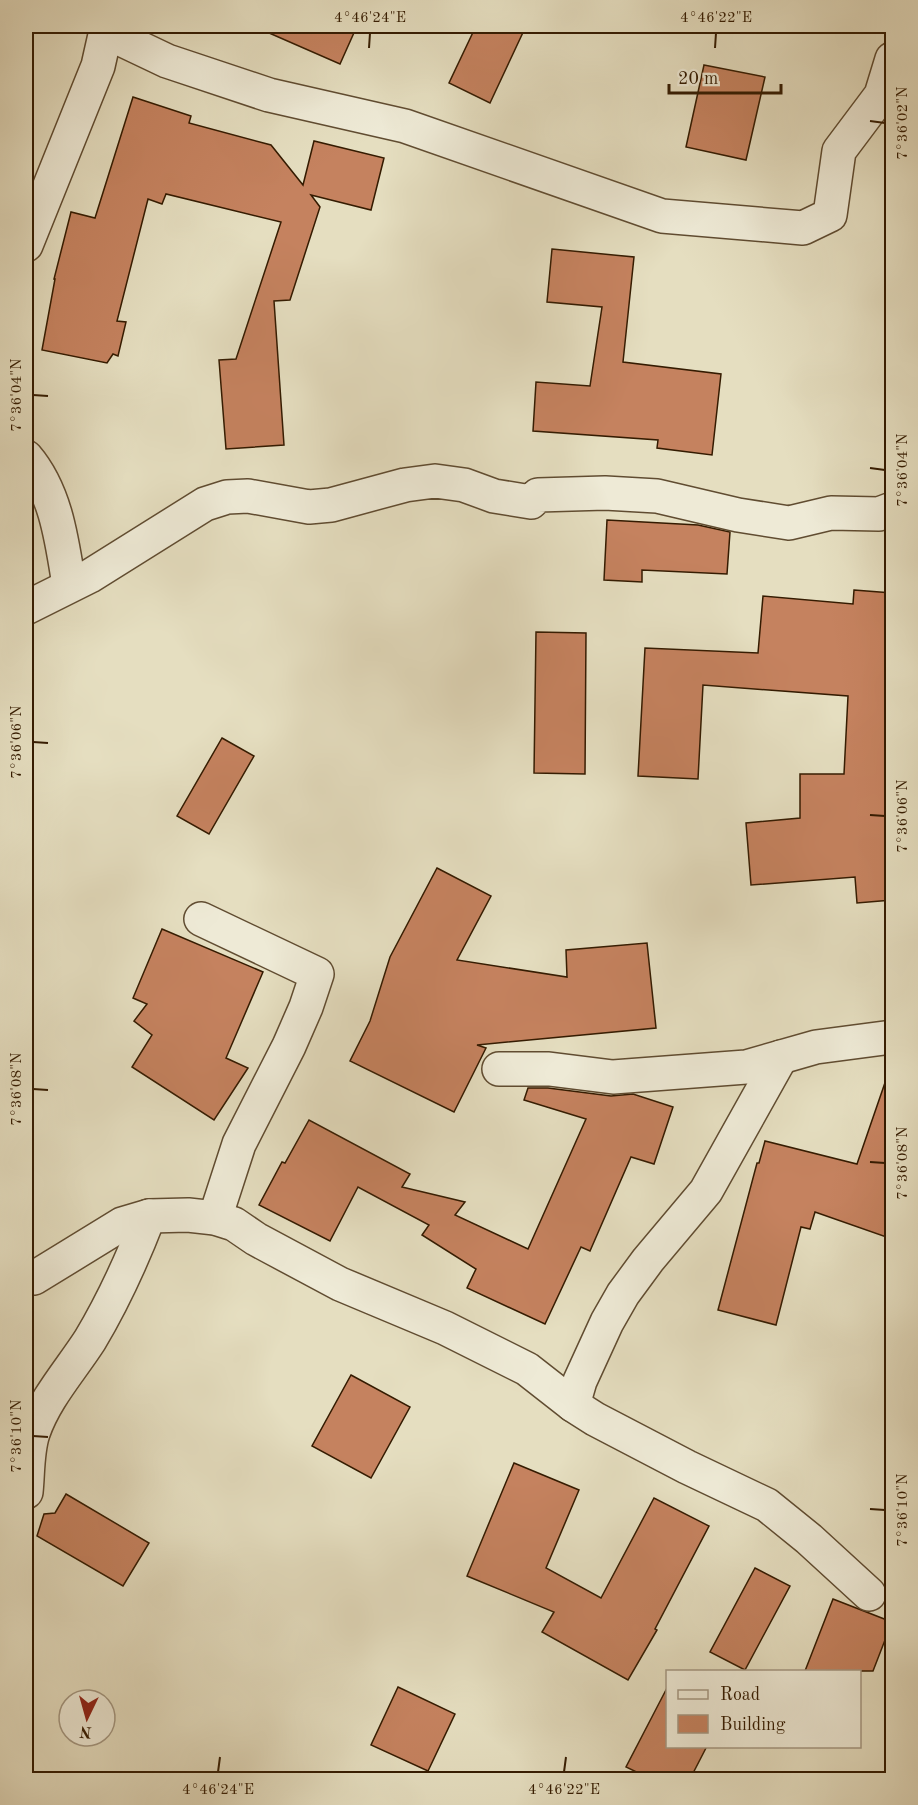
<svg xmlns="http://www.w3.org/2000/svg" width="918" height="1805" font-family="'Old Standard TT',serif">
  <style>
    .building { fill: #c5825f; stroke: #341b01; stroke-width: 1.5 }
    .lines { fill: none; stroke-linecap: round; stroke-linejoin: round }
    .street-casing { stroke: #604c31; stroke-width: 36 }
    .street { stroke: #eeead6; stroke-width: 33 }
    .ticks { fill: none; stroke: #341b01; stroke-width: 2 }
    .neatline { fill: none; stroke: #341b01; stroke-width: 2 }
    .ticks-label { font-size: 15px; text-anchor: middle; fill: #341b01 }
  </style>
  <rect width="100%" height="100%" fill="#e5dec0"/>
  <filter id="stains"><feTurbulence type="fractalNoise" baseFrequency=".00333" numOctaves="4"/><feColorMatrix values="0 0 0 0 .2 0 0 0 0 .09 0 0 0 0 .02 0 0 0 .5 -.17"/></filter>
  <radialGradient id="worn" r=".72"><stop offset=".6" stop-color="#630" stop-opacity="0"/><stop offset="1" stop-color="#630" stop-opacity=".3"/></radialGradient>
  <!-- building -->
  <g class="building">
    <polygon points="253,26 357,26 340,64"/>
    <polygon points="476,26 526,26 490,103 449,83"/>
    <polygon points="704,65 765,77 746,160 686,147"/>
    <polygon points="133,97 191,116 189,123 271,145 303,185 314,141 384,158 371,210 311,195 320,207 290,300 274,301 284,445 226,449 219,360 236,359 281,222 166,194 162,204 148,199 117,321 126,322 118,356 113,354 107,363 42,350 55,279 54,279 71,212 95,218"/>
    <polygon points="552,249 634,257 623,362 721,374 712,455 657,448 658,440 533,431 536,382 590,386 602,307 547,302"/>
    <polygon points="607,520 698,525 730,532 727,574 642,570 642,582 604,580"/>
    <polygon points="854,590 892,593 892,900 857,903 855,877 751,885 746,823 800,818 800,774 844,774 848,696 703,685 698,779 638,776 645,648 758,653 763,596 853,604"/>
    <polygon points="536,632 586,633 585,774 534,773"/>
    <polygon points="222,738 254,756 209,834 177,816"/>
    <polygon points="437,868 491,896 457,960 567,977 566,950 647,943 656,1028 477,1045 486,1048 454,1112 350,1061 370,1021 390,957"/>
    <polygon points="162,929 263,972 226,1058 248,1068 214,1120 132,1067 152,1035 134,1021 147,1004 133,998"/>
    <polygon points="888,1074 892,1075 892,1239 815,1212 810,1229 801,1227 776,1325 718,1310 757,1163 759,1163 765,1141 857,1164"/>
    <polygon points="528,1088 548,1088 611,1096 633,1094 673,1107 654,1164 631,1157 590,1251 581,1247 545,1324 467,1288 476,1269 422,1235 429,1225 358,1187 330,1241 259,1205 282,1162 285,1163 309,1120 410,1174 402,1187 465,1202 455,1215 528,1249 586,1119 524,1100"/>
    <polygon points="351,1375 410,1407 371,1478 312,1446"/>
    <polygon points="514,1463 579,1490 546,1568 601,1598 654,1498 709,1526 655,1629 657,1630 628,1680 542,1632 554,1612 467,1576"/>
    <polygon points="66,1494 149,1543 123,1586 37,1536 44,1514 55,1513"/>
    <polygon points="755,1568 790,1586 745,1670 710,1652"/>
    <polygon points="833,1599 892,1622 873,1671 805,1671"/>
    <polygon points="668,1686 668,1746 707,1746 690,1779 651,1779 626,1767"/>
    <polygon points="398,1687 455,1714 428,1771 371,1745"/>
  </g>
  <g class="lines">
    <defs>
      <g id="street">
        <polyline points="106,32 167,61 269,95 405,126 662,216 803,228 830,215 839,151 881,95 892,59"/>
        <polyline points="26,245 98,66 107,26"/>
        <path d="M26,457C56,492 62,541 69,585"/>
        <polyline points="26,608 90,576 205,504 227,497 248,496 309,507 331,505 405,485 435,481 464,485 494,496 531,502 538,495 605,493 657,496 738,515 789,523 831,513 879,514 892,509"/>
        <polyline points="201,919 317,974 306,1007 289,1046 239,1144 215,1218"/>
        <polyline points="499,1069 549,1069 613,1077 746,1067 816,1047 892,1037"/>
        <polyline points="34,1278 122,1224 149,1216 188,1215 215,1218 234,1224 256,1239 340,1284 445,1328 527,1369 573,1405 595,1419 687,1467 767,1505 809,1539 869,1594"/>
        <polyline points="573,1405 580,1381 607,1322 623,1294 648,1260 706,1191 781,1057"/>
        <path d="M26,1492C28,1473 27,1451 33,1433C45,1398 70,1371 90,1340C114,1300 132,1260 149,1216"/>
      </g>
    </defs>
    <!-- street casing -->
    <use href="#street" class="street-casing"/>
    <!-- street -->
    <use href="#street" class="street"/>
  </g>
  <!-- ticks -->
  <path class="ticks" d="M369,48L370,33M715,48L716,33M870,121L885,123M33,395L48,396M870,468L885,470M33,742L48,743M870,815L885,816M33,1089L48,1090M870,1162L885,1163M33,1436L48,1437M870,1509L885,1510M218,1772L220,1757M564,1772L566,1757"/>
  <!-- margin -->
  <rect width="918" height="1805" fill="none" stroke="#e5dec0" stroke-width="66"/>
  <!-- legend -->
  <rect x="666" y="1670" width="195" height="78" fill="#eeead6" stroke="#a49781" stroke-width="1.5"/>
  <rect x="678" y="1690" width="30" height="9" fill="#eeead6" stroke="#a49781" stroke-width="1.5"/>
  <text x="720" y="1700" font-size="18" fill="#341b01">Road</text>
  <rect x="678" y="1715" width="30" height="18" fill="#c5825f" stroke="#a49781" stroke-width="1.5"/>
  <text x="720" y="1730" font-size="18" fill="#341b01">Building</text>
  <!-- north arrow -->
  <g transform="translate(87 1718) rotate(185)"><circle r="28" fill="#eeead6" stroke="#a49781" stroke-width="1.5"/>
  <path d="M0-4.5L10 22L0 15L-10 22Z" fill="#8f2418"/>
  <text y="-9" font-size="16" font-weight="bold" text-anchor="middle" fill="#341b01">N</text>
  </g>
  <!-- scale -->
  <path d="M669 84v9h112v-9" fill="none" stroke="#341b01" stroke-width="3"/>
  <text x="678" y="84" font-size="18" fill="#341b01" stroke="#eeead6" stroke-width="4.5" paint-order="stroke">20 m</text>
  <rect x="33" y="33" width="852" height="1739" class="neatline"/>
  <g class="ticks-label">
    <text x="370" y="22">4°46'24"E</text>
    <text x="716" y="22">4°46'22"E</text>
    <text transform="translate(902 123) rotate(-90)" y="5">7°36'02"N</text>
    <text transform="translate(16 395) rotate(-90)" y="5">7°36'04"N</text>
    <text transform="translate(902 470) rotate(-90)" y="5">7°36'04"N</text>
    <text transform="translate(16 742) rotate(-90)" y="5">7°36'06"N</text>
    <text transform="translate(902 816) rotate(-90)" y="5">7°36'06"N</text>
    <text transform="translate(16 1089) rotate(-90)" y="5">7°36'08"N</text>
    <text transform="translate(902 1163) rotate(-90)" y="5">7°36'08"N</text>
    <text transform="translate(16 1436) rotate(-90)" y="5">7°36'10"N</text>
    <text transform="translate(902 1510) rotate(-90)" y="5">7°36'10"N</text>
    <text x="218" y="1794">4°46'24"E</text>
    <text x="564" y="1794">4°46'22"E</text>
  </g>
  <rect width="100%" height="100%" filter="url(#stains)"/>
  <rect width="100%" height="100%" fill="url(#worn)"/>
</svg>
